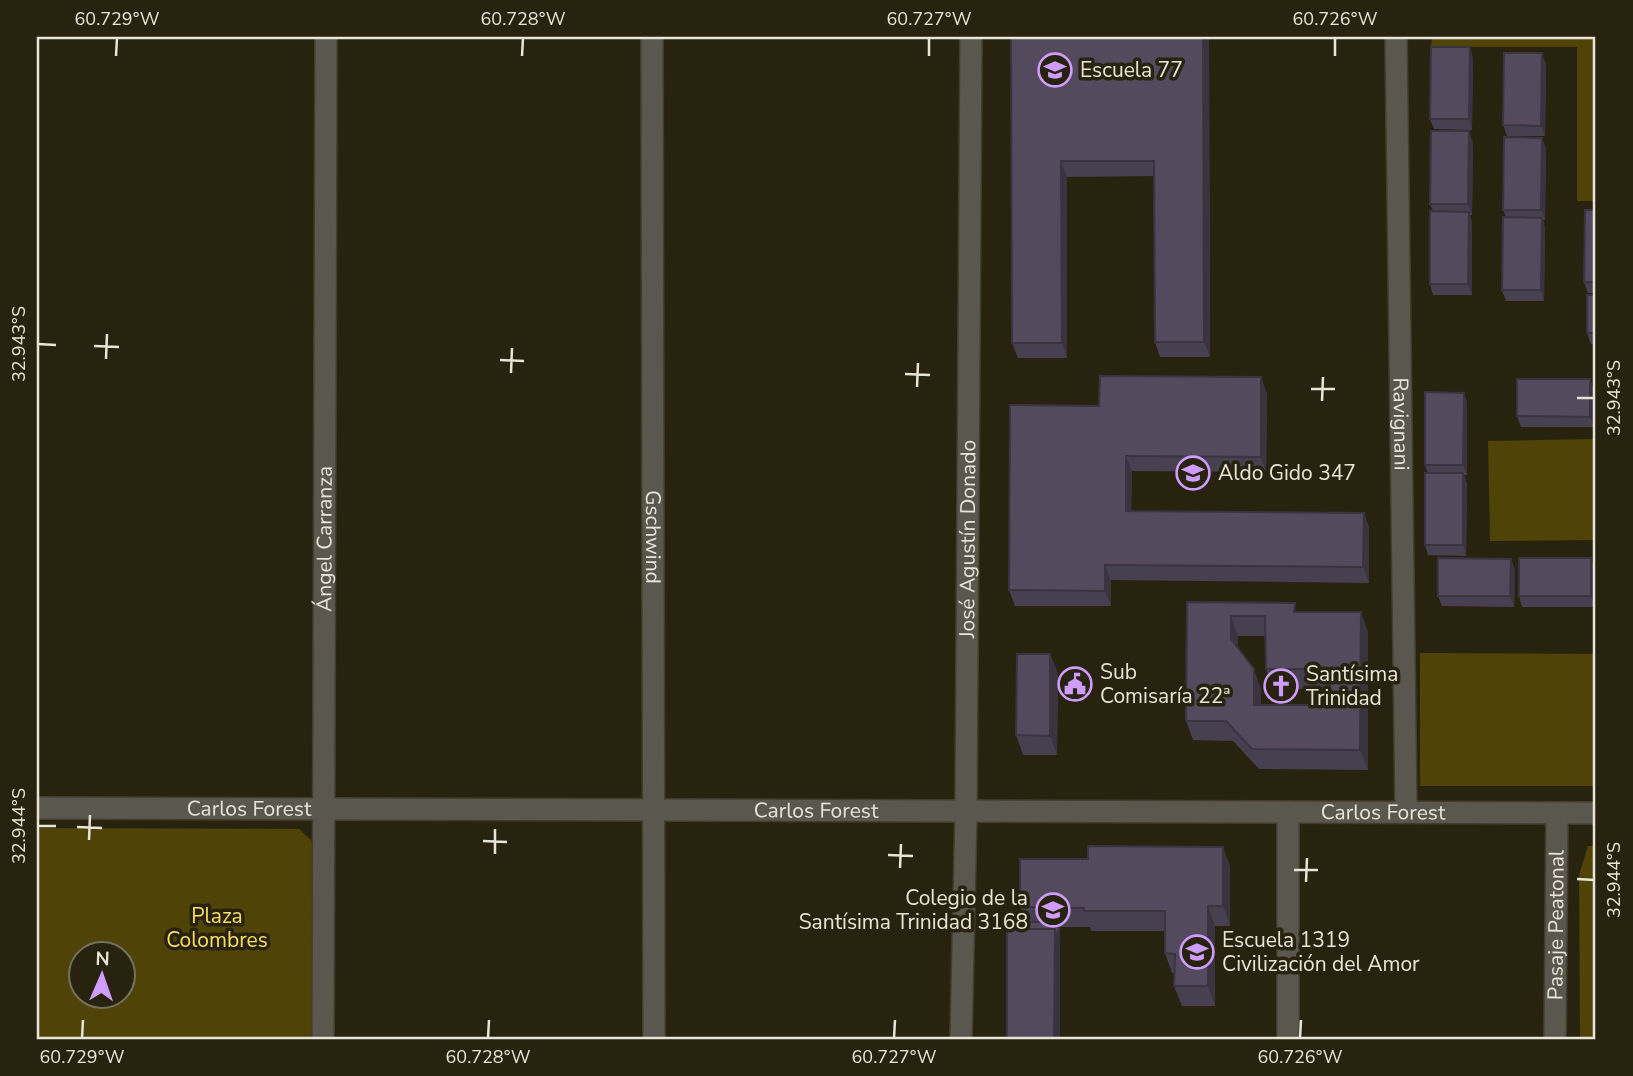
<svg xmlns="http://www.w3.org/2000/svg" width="1633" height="1076" font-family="'Nunito Sans',sans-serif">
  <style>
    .green { fill: #4f4307; fill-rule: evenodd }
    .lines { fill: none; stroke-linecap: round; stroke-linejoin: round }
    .street-casing { stroke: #433e2b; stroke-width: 24 }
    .street { stroke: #59574e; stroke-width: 21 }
    .wall { fill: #474050; fill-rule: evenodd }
    .shaded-wall { fill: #3a3441 }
    .building { fill: #534a5d; stroke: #3a3441; stroke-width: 2; fill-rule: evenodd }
    .ticks { fill: none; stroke: #e7e5d8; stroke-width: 2.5 }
    .labels { text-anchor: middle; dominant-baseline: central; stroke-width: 7; stroke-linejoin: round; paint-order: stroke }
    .poi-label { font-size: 21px; fill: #e7e5d8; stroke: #28230f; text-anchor: start }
    .street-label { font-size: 21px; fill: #e7e5d8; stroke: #28230f }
    .park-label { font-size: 21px; fill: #fbdf60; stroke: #28230f }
    .neatline { fill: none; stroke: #e7e5d8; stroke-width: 2.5 }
    .ticks-label { font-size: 18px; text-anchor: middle; fill: #e7e5d8 }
  </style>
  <rect width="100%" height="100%" fill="#28230f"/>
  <!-- green -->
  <g class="green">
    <polygon points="1432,37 1596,37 1596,201 1577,201 1577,47 1431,47"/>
    <polygon points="1596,439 1596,540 1490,541 1488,441"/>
    <polygon points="1420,653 1596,654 1596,786 1420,786"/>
    <path d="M40,828L299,829L311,840L317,856L316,1039H37V831ZM80,954H122V996H80Z"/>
    <polygon points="1588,846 1596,846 1596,1039 1580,1039 1579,875"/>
  </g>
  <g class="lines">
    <defs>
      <g id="street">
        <path id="s1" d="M652,37L654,1039"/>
        <path id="s2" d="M1396,37L1406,812"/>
        <path id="s3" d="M37,808L1596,813"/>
        <path id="s4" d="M323,1039L326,37"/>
        <path id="s5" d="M961,1039L966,812L971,37"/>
        <polyline points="1288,1039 1288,812"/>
        <path id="s6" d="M1555,1039L1557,813"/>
      </g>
    </defs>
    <!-- street casing -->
    <use href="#street" class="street-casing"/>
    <!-- street -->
    <use href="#street" class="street"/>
  </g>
  <!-- wall -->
  <g class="wall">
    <polygon points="1011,37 1209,37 1210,357 1160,357 1155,342 1154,176 1067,177 1067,358 1018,358 1012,343"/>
    <polygon points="1473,58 1472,130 1434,129 1430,119"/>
    <polygon points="1546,64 1545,136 1507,136 1503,125"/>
    <polygon points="1473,142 1472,215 1470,215 1472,222 1472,295 1433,295 1430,284 1433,211 1430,204"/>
    <polygon points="1546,148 1545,220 1543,220 1545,228 1544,301 1506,301 1502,290 1506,217 1503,210"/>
    <polygon points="1596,210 1596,293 1588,293 1584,282"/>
    <polygon points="1596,295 1596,344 1591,344 1587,333"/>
    <polygon points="1594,389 1594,427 1521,427 1517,416"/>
    <polygon points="1267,393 1266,472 1132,471 1131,511 1364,513 1369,528 1369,583 1111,580 1111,606 1015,606 1009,590 1099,406"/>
    <polygon points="1464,393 1467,403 1467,475 1464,475 1467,484 1466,556 1428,555 1425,545 1428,473 1425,465"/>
    <polygon points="1515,569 1514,607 1442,606 1438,596"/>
    <polygon points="1595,569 1595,607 1522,607 1519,596"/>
    <path d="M1187,602L1298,612L1368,632V770L1259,769L1233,741L1193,740L1186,721ZM1238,636H1266V669L1273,689H1330V705H1261V689L1238,648Z"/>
    <polygon points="1050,654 1058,674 1057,755 1023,755 1016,735"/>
    <polygon points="1230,866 1230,926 1215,926 1215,1006 1182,1006 1174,986 1175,973 1172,973 1165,953 1165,931 1091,931 1090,927 1060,927 1060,1039 1007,1039 1026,929 1026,922 1020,907"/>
  </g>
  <!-- shaded-wall -->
  <g class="shaded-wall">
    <polygon points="1203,37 1209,37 1210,357 1204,342"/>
    <polygon points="1470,47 1473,58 1472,130 1469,119"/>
    <polygon points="1542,53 1546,64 1545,136 1541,126"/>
    <polygon points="1469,131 1473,142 1472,215 1468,204"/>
    <polygon points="1542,138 1546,148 1545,220 1541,210"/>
    <polygon points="1061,161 1067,177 1067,358 1062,343"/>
    <polygon points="1469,212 1472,222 1472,295 1468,284"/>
    <polygon points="1542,218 1545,228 1544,301 1541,290"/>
    <polygon points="1261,377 1267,393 1266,472 1261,457"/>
    <polygon points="1590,379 1594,389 1594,427 1590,417"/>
    <polygon points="1464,393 1467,403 1467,475 1463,465"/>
    <polygon points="1126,456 1132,471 1131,526 1126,511"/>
    <polygon points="1463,473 1467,484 1466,556 1463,545"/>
    <polygon points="1364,513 1369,528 1369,583 1363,567"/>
    <polygon points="1591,558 1595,569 1595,607 1591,596"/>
    <polygon points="1511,559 1515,569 1514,607 1510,596"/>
    <polygon points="1105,565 1111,580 1111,606 1105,591"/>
    <polygon points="1361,612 1368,632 1368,770 1360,750"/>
    <polygon points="1231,616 1238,636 1238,659 1231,639"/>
    <polygon points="1050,654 1058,674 1057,755 1050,736"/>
    <polygon points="1254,669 1261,689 1261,724 1254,705"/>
    <polygon points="1223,847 1230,866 1230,926 1223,906"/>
    <polygon points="1208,906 1215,926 1215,1006 1208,986"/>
    <polygon points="1059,922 1060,927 1060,1039 1054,1039 1055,929"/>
  </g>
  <!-- building -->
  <g class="building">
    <polygon points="1011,37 1203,37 1204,342 1155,342 1154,161 1061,161 1062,343 1012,343"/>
    <polygon points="1431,47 1470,47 1469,119 1430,119"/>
    <polygon points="1504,53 1542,53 1541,126 1503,125"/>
    <polygon points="1431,131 1469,131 1468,204 1430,204"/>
    <polygon points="1504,137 1542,138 1541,210 1503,210"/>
    <polygon points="1585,210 1596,210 1596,282 1584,282"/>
    <polygon points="1430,211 1469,212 1468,284 1430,284"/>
    <polygon points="1503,217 1542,218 1541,290 1502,290"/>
    <rect x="1587" y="295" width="9" height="38"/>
    <polygon points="1100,376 1261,377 1261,457 1126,456 1126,511 1364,513 1363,567 1105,565 1105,591 1009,590 1010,405 1099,406"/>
    <polygon points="1517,379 1590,379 1590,417 1517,416"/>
    <polygon points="1425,392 1464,393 1463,465 1425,465"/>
    <rect x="1425" y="473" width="38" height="72"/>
    <polygon points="1438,558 1511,559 1510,596 1438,596"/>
    <rect x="1519" y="558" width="72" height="38"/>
    <path d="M1187,602L1295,603L1294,612H1361L1360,750L1252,749L1226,721H1186ZM1231,616H1265L1266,669H1330V705H1254V669L1231,639Z"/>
    <polygon points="1017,654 1050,654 1050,736 1016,735"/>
    <polygon points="1088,846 1223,847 1223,906 1208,906 1208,986 1174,986 1175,954 1165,953 1165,911 1084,911 1084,908 1020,907 1020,859 1088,859"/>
    <polygon points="1026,922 1059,922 1058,939 1055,929 1026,929"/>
    <polygon points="1007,929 1055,929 1054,1039 1007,1039"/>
  </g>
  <!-- ticks -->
  <path class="ticks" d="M116,56L117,38M522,56L523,38M929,56V38M1335,56V38M38,344L56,345M94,346L119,347M106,359L107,334M500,360L524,361M511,373L512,348M905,374L930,375M917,387L918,363M1311,389H1335M1577,398H1594M1322,401L1323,377M38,826H56M77,827L102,828M89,840L90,815M483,841L507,842M495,854V829M888,855L913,856M900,868L901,844M1294,870H1318M1577,879L1594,880M1306,882L1307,858M82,1038L83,1020M488,1038L489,1020M894,1038L895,1020M1300,1038L1301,1020"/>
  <!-- icons -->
  <defs>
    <symbol id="school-ring" viewBox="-11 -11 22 22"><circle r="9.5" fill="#28230f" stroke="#d09dfe" stroke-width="1.5"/><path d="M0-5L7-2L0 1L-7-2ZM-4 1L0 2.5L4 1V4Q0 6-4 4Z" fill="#d09dfe"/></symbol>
    <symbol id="civic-ring" viewBox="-11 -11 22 22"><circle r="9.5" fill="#28230f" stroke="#d09dfe" stroke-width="1.5"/><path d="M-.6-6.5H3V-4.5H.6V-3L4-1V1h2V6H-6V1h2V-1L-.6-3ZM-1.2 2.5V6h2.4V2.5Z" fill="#d09dfe"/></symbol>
    <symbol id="church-ring" viewBox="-11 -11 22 22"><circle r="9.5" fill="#28230f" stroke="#d09dfe" stroke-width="1.5"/><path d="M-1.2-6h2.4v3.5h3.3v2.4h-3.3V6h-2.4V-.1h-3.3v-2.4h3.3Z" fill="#d09dfe"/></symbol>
  </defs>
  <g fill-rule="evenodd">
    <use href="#school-ring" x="1036" y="51" width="38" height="38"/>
    <use href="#school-ring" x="1174" y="454" width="38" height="38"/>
    <use href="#civic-ring" x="1056" y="665" width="38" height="38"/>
    <use href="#church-ring" x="1262" y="667" width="38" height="38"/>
    <use href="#school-ring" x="1034" y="891" width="38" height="38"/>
    <use href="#school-ring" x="1178" y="933" width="38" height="38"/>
  </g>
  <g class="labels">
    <!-- poi labels -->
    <g class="poi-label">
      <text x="1080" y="70">Escuela 77</text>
      <text x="1218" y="473">Aldo Gido 347</text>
      <text x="1100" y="672">Sub<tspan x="1100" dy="24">Comisaría 22ª</tspan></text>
      <text x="1306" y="674">Santísima<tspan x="1306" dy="24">Trinidad</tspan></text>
      <text x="1028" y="898" text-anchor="end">Colegio de la<tspan x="1028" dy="24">Santísima Trinidad 3168</tspan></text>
      <text x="1222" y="940">Escuela 1319<tspan x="1222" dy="24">Civilización del Amor</tspan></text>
    </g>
    <!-- street labels -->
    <g class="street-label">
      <text stroke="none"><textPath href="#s2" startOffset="387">Ravignani</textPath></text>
      <text stroke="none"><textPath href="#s4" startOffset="500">Ángel Carranza</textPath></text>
      <text stroke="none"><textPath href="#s1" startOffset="500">Gschwind</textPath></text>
      <text stroke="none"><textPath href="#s5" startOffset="500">José Agustín Donado</textPath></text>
      <text stroke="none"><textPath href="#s3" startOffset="212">Carlos Forest</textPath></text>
      <text stroke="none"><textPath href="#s3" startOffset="779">Carlos Forest</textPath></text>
      <text stroke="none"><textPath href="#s3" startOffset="1346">Carlos Forest</textPath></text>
      <text stroke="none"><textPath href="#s6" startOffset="114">Pasaje Peatonal</textPath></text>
    </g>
    <!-- park labels -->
    <g class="park-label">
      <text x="217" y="916">Plaza<tspan x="217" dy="24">Colombres</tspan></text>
    </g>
  </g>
  <!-- border -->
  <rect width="1633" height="1076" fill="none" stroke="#28230f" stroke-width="77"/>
  <!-- north arrow -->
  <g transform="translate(102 975) rotate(2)"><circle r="33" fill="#28230f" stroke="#74715f" stroke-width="2"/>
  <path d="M0-5L12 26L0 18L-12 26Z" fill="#d09dfe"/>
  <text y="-10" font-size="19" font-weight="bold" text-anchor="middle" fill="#e7e5d8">N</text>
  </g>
  <rect x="38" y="38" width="1556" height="1000" class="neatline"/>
  <g class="ticks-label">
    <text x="117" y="25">60.729°W</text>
    <text x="523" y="25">60.728°W</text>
    <text x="929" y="25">60.727°W</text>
    <text x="1335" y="25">60.726°W</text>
    <text transform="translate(19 344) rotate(-90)" y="6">32.943°S</text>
    <text transform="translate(1614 398) rotate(-90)" y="6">32.943°S</text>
    <text transform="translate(19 826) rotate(-90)" y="6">32.944°S</text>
    <text transform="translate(1614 880) rotate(-90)" y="6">32.944°S</text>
    <text x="82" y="1063">60.729°W</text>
    <text x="488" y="1063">60.728°W</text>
    <text x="894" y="1063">60.727°W</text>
    <text x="1300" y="1063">60.726°W</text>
  </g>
</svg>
